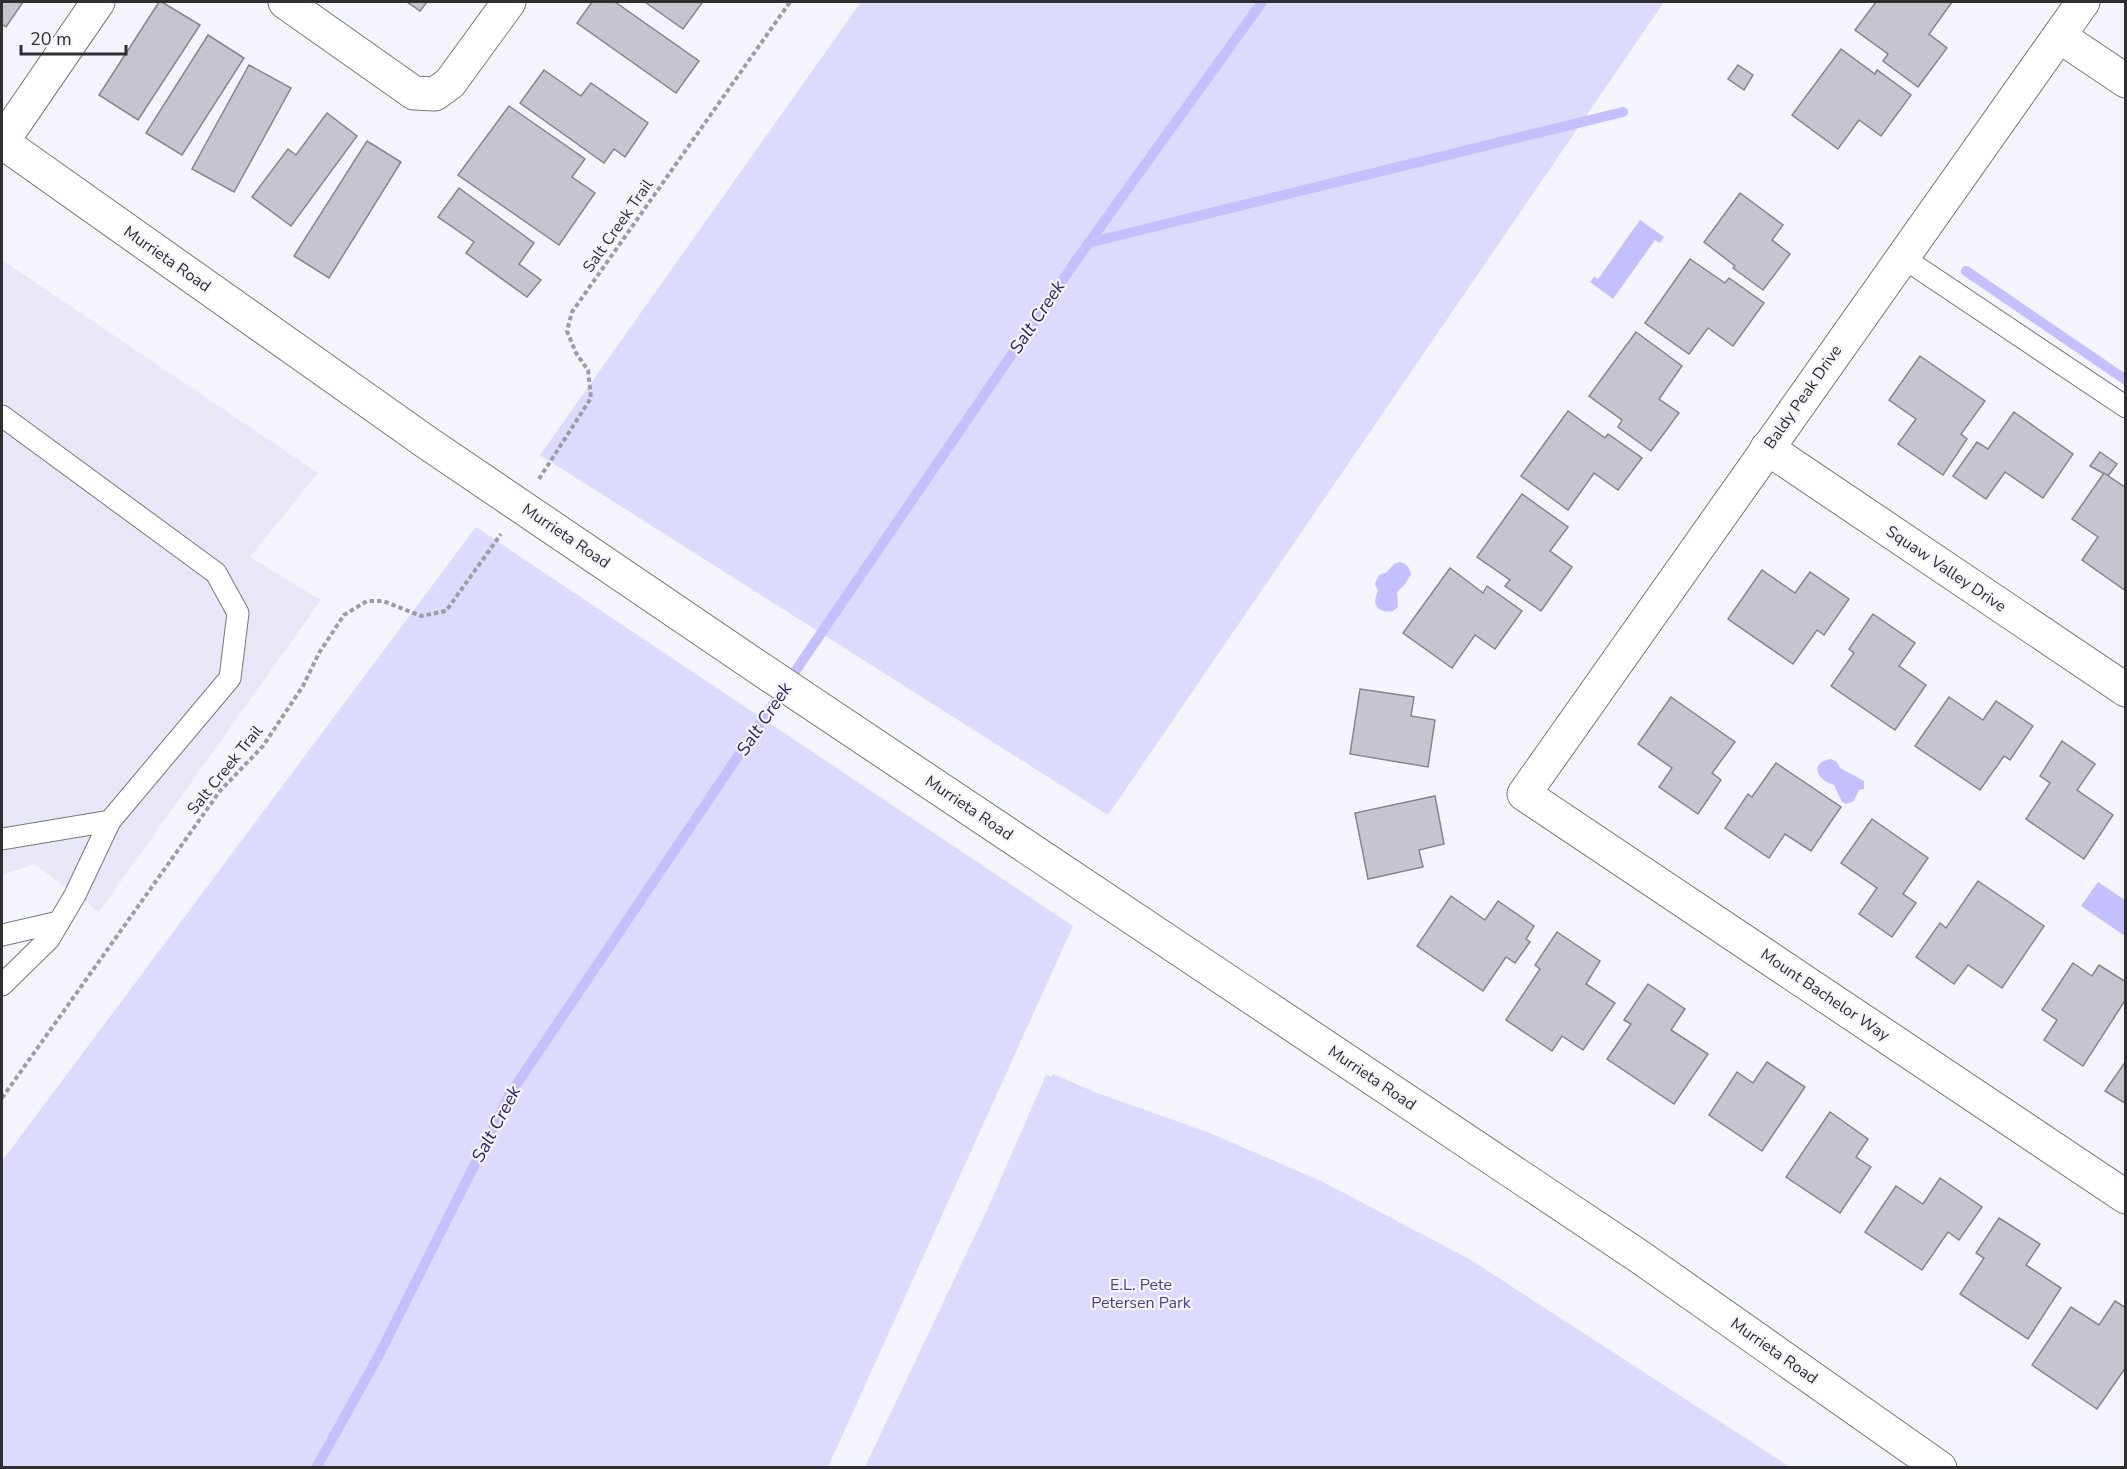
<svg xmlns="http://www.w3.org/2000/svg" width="2127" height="1469" font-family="'Nunito Sans',sans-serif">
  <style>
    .built { fill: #e7e7f7 }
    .green { fill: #dcdafd }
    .water { fill: #c4c0fe }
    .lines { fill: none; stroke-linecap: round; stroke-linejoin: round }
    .stream { stroke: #c4c0fe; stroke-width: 10 }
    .building { fill: #c5c5ce; stroke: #85858d; stroke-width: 1.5 }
    .service-casing { stroke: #77777f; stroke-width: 23 }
    .minor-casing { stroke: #77777f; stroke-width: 35 }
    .secondary-casing { stroke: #77777f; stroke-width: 35 }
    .path { stroke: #9c9ca2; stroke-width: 4; stroke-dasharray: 4.5 3; stroke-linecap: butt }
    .service { stroke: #fff; stroke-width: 21 }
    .minor { stroke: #fff; stroke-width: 33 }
    .secondary { stroke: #fff; stroke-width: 33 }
    .labels { text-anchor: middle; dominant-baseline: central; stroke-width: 4.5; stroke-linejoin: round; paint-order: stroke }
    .street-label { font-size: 16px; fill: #2f2f32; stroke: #f4f4fd }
    .park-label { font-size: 16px; fill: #4a3e86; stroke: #f4f4fd }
    .water-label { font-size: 18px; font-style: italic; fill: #2c1b61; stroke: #f4f4fd }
  </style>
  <rect width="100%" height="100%" fill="#f4f4fd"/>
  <!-- built -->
  <polygon class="built" points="2,260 318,473 250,557 321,600 99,912 34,864 2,875"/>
  <!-- green -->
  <g class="green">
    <polygon points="861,2 1664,2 1108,815 540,455"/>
    <polygon points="476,527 1073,926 828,1467 2,1467 2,1161"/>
    <polygon points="1053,1074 1097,1093 1210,1133 1323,1182 1471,1260 1790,1467 865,1467 989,1206 1046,1075 1051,1077"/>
  </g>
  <!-- water -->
  <g class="water">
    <polygon points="1640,220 1664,237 1660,243 1655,240 1613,299 1590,282 1594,277 1598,279"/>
    <path d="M1399,562C1406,563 1409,566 1411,574L1406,583L1397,592L1398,607L1393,611C1378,614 1371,604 1378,591L1375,584L1379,575L1387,572L1394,564Z"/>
    <path d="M1831,759L1837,762L1840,768L1864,781V789L1859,790L1854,801L1846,804L1842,802L1834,785C1816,780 1809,762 1831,759Z"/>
    <polygon points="2098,882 2125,900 2125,936 2081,906"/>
  </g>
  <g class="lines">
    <!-- stream -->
    <g class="stream">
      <polyline points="1088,243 1623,112"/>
      <polyline points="1966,271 2126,380"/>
      <polyline points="316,1468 379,1355 510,1094 811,648 1075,262 1262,2"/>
    </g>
  </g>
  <!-- building -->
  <g class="building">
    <polygon points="2,2 23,2 6,27 2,24"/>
    <polygon points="159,2 162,2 200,25 138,120 99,95"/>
    <polygon points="407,2 427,2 420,11"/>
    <polygon points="592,2 615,2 699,61 676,93 577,23"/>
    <polygon points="645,2 699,2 702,3 683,29"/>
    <polygon points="1876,2 1952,2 1929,34 1947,48 1918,87 1883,61 1888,54 1855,30"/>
    <polygon points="208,35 244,58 182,155 146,133"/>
    <polygon points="1841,49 1875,74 1877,70 1911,95 1881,136 1859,120 1838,149 1792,115"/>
    <polygon points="249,65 291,88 234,192 192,169"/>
    <polygon points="1738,65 1753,75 1744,90 1728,79"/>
    <polygon points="544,70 581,96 591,83 648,123 625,157 614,149 604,163 520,103"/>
    <polygon points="509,106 585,159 572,177 595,193 559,245 458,175"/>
    <polygon points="327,113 357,136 291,226 252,197 288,149 296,155"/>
    <polygon points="367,141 401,162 329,278 294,256"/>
    <polygon points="459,188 534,243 519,264 541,280 527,297 466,253 474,242 438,217"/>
    <polygon points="1740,193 1783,225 1772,240 1790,254 1763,290 1733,268 1735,266 1704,242"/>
    <polygon points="1690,259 1725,283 1729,278 1764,303 1733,346 1708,328 1689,354 1645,323"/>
    <polygon points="1636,332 1682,366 1659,399 1679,413 1651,451 1618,427 1622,420 1589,396"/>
    <polygon points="1920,356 1985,401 1961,434 1967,439 1943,475 1898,444 1916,419 1889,400"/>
    <polygon points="1568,411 1605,438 1608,434 1642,458 1618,490 1594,473 1568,510 1521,476"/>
    <polygon points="2014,412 2073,454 2043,498 2005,472 1986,499 1953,476 1977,442 1988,449"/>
    <polygon points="2100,452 2117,464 2108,476 2090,466"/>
    <polygon points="2104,473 2126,488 2126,591 2082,560 2098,537 2072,519"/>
    <polygon points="1522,494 1568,527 1550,551 1572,567 1541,611 1505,586 1510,580 1477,557"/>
    <polygon points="1450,568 1483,593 1487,586 1522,611 1495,649 1475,635 1452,668 1403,633"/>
    <polygon points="1762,570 1795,593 1810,572 1849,599 1824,635 1817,630 1793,664 1728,619"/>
    <polygon points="1873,614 1915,643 1899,666 1926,685 1895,730 1831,686 1854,653 1849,649"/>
    <polygon points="1360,689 1414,697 1411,716 1435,720 1428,767 1350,754"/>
    <polygon points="1671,697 1735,742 1712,773 1721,780 1698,814 1659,787 1672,768 1638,744"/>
    <polygon points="1949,697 1983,720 1996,701 2033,726 2010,760 2004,756 1980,790 1915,746"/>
    <polygon points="2062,741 2095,764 2077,790 2113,815 2084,859 2026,819 2050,783 2040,776"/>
    <polygon points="1776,763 1841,807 1811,851 1785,834 1769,858 1725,828 1748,794 1752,797"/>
    <polygon points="1435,796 1444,844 1419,850 1423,867 1368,879 1355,813"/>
    <polygon points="1872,819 1928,858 1903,894 1916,903 1892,937 1859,914 1877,888 1841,863"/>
    <polygon points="1978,881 2044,926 2002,988 1968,965 1954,984 1916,957 1940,923 1946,928"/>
    <polygon points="1451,896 1485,920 1498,901 1534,926 1526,939 1530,942 1515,963 1506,957 1483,991 1417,946"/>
    <polygon points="1557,932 1600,961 1586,984 1615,1003 1583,1050 1562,1036 1552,1051 1506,1020 1540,969 1535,965"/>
    <polygon points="2073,963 2092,976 2099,965 2126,982 2126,999 2083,1066 2044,1040 2057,1020 2042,1010"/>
    <polygon points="1648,984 1685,1009 1671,1030 1708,1054 1674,1104 1607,1059 1631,1024 1624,1020"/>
    <polygon points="2126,1061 2126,1104 2105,1091"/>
    <polygon points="1767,1062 1805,1087 1762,1151 1709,1115 1737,1072 1753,1083"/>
    <polygon points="1830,1112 1868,1139 1856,1157 1871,1167 1840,1213 1786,1177"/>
    <polygon points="1940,1178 1982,1207 1959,1240 1948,1232 1922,1270 1865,1232 1896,1186 1923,1204"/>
    <polygon points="1999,1218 2040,1244 2026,1265 2061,1288 2028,1339 1960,1294 1984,1258 1976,1253"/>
    <polygon points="2115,1301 2126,1308 2126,1367 2097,1409 2032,1365 2071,1307 2099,1325"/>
  </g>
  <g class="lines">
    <defs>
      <g id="service">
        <polyline points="1902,257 2126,407"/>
        <polyline points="2,416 216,573 238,613 230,678 110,821 2,839"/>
        <polyline points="2,935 59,922"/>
        <polyline points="2,985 49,939 75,895 110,821"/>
      </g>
      <g id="minor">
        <polyline points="285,2 414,93 435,94 450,83 509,2"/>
        <polyline points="2083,2 1524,794 2126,1197"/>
        <polyline points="2059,36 2126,81"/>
        <polyline points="2,142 98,2"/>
        <polyline points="1767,448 2126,690"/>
      </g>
      <polyline id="secondary" points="2,142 426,442 765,672 1640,1257 1940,1468"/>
    </defs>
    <!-- service casing -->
    <use href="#service" class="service-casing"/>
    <!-- minor casing -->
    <use href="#minor" class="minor-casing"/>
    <!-- secondary casing -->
    <use href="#secondary" class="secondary-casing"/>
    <!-- path -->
    <g class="path">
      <polyline points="539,479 591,398 588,370 576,353 567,331 572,312 790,2"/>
      <polyline points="2,1098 220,791 263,746 303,686 319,653 344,615 367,601 383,601 421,616 446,611 501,534"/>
    </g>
    <!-- service -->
    <use href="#service" class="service"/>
    <!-- minor -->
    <use href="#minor" class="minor"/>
    <!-- secondary -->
    <use href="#secondary" class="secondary"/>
  </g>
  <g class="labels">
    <!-- street labels -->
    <g class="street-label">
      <text transform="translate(618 226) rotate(-55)">Salt Creek Trail</text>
      <text transform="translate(167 259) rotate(35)">Murrieta Road</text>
      <text transform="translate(1803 397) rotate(-55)">Baldy Peak Drive</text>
      <text transform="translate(566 536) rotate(34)">Murrieta Road</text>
      <text transform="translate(1946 569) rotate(34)">Squaw Valley Drive</text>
      <text transform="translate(225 770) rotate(-51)">Salt Creek Trail</text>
      <text transform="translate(969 808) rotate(34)">Murrieta Road</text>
      <text transform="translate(1825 995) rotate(34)">Mount Bachelor Way</text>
      <text transform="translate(1372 1078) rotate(34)">Murrieta Road</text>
      <text transform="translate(1774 1351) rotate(35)">Murrieta Road</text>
    </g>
    <!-- park labels -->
    <g class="park-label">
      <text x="1141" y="1285">E.L. Pete<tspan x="1141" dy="18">Petersen Park</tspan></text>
    </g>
    <!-- water labels -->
    <g class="water-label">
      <text transform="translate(1037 317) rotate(-56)">Salt Creek</text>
      <text transform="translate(764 719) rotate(-56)">Salt Creek</text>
      <text transform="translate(496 1124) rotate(-62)">Salt Creek</text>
    </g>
  </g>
  <!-- border -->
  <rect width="2127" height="1469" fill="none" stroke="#2f2f32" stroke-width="6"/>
  <!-- scale -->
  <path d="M21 45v9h105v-9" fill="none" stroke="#2f2f32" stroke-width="3"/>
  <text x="30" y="45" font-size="18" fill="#2f2f32" stroke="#f4f4fd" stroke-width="4.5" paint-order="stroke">20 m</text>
</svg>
